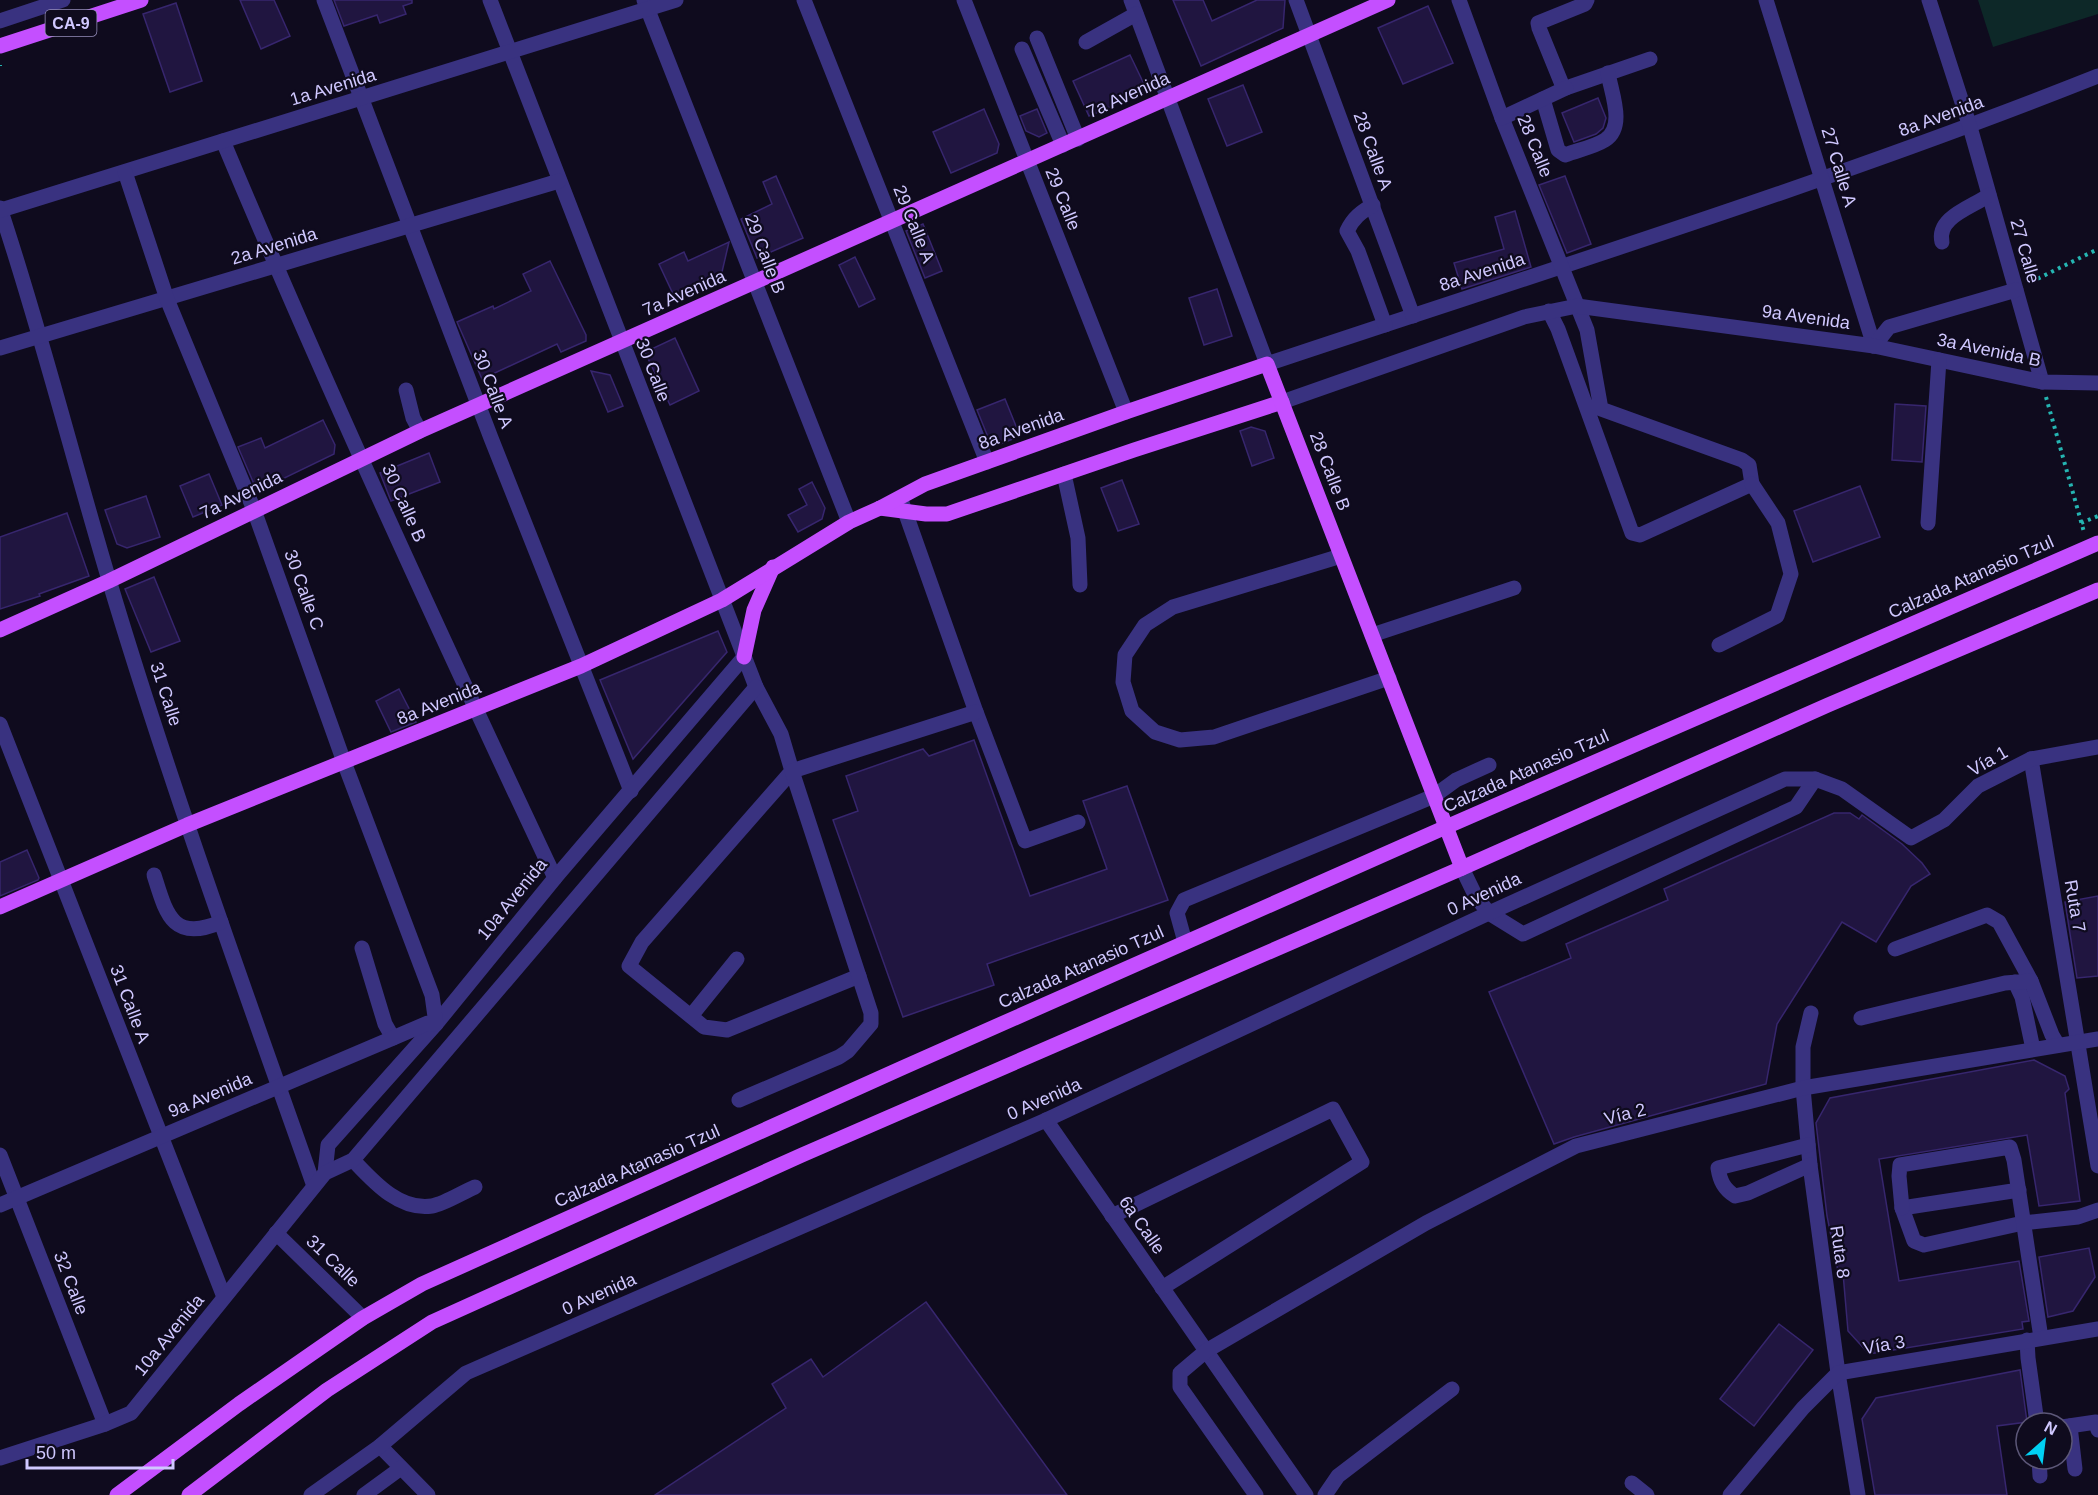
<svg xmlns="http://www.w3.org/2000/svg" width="2098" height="1495" font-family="Arial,sans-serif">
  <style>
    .green { fill: #0d2828 }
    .building { fill: #201540; stroke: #37266e; stroke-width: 1.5 }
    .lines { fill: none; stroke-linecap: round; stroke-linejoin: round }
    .path { stroke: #25b5b2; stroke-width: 4; stroke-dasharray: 3 4.5; stroke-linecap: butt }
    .minor { stroke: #393280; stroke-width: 15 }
    .major { stroke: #c44fff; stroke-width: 15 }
    .labels { text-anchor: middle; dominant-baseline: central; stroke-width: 4.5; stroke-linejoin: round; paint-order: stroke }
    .shield { fill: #0f0b1e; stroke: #968fbc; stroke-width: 1.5 }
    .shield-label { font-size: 16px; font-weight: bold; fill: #d0c8ff }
    .street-label { font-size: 18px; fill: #d0c8ff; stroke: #0f0b1e }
  </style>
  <rect width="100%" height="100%" fill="#0f0b1e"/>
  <!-- green -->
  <polygon class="green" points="1978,0 2098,0 2098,14 1993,47"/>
  <!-- building -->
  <g class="building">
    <polygon points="240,0 274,0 290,36 261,49"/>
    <polygon points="334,0 412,0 412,3 403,6 406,14 380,23 377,15 344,26"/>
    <polygon points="1173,0 1203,0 1212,21 1257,0 1285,0 1283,28 1201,66"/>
    <polygon points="176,3 202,81 170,92 143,14"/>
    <polygon points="1428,6 1453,63 1403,84 1378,28"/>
    <polygon points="1130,55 1144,84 1140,94 1089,116 1073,81"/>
    <polygon points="1243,85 1262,132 1227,146 1208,99"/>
    <polygon points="1598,98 1606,118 1603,128 1596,134 1574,142 1562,113"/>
    <polygon points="984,109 999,144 997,153 951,173 933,132"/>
    <polygon points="1037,109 1047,133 1039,137 1026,131 1020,116"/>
    <polygon points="776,176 803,238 757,258 741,219 772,204 763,182"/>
    <polygon points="1565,176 1591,244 1567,253 1539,185"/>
    <polygon points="1515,211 1531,267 1462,289 1454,263 1504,249 1495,217"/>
    <polygon points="923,224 942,271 925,278 906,231"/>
    <polygon points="729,242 722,272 674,296 659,264 684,252 688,261"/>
    <polygon points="855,257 875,299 859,307 839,265"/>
    <polygon points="550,261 586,335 586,341 561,352 557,344 482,379 457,322 493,306 494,309 531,291 523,274"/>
    <polygon points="1217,289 1232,336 1204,345 1189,298"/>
    <polygon points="675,338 699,391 670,405 645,352"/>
    <polygon points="591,371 610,375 623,406 608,412"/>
    <polygon points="1005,399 1020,436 998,445 990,442 977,410"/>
    <polygon points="1895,404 1926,406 1922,462 1892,460"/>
    <polygon points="323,420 335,445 334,454 278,481 279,483 257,491 238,447 261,438 265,448"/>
    <polygon points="1251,427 1265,431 1274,458 1252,466 1240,431"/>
    <polygon points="429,453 440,482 391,501 380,473"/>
    <polygon points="209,474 222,505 193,517 180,486"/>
    <polygon points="1122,480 1139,524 1118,531 1101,488"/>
    <polygon points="812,482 825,508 822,519 798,532 788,515 807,505 799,489"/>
    <polygon points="1860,486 1880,537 1813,562 1794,511"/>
    <polygon points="146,496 160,537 127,548 117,544 105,510"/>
    <polygon points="67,513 89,576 39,594 40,596 0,609 0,537"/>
    <polygon points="154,577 180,641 151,652 125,589"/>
    <polygon points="718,631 727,652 633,759 600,680"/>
    <polygon points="399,689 416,722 391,732 376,701"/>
    <polygon points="974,740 1030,896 1107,869 1083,801 1127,786 1168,900 987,964 994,985 903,1017 833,820 858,811 846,776 923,749 929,756"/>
    <polygon points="1834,813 1850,813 1859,819 1862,815 1902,844 1922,863 1930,874 1911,886 1876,942 1842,922 1777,1024 1766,1084 1574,1137 1554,1144 1489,992 1571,958 1566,944 1668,900 1664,889"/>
    <polygon points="27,850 39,878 38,880 0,896 0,862"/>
    <polygon points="2098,896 2098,976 2077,978 2065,902"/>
    <polygon points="2034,1060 2065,1076 2069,1089 2065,1093 2080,1201 2039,1206 2027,1135 1879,1159 1899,1281 2019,1261 2029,1321 2022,1322 2023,1329 1869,1354 1848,1331 1843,1273 1838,1271 1827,1216 1816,1123 1830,1098"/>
    <polygon points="2089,1248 2095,1277 2073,1311 2048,1317 2039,1257"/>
    <polygon points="926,1302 1067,1495 655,1495 786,1408 772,1384 811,1359 823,1377"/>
    <polygon points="1779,1324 1813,1350 1754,1426 1720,1399"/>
    <polygon points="2020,1370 2027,1422 1997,1426 2007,1495 1875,1495 1862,1419 1876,1398"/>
  </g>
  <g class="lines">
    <!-- path -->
    <g class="path">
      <polyline points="0,65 0,66"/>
      <polyline points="2031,282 2098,249"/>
      <polyline points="2046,397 2084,532"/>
      <polyline points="2081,523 2098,516"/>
    </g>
    <!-- minor -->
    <g class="minor">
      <polyline points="324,0 491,438 631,791"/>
      <polyline points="490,0 756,687 781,734 792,771 642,942 629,966 704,1027 727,1030 859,976"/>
      <polyline points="644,0 849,522"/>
      <polyline points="804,0 987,462"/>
      <polyline points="964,0 1126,412"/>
      <path d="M1131,0L1267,364C1545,271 1826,184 2098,76"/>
      <polyline points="1296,0 1413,316"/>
      <polyline points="1459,0 1502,118 1587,330 1601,409 1742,460 1749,465 1752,484 1640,535 1632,533 1558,329 1549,311"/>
      <polyline points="1587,0 1585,4 1538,23 1539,28 1563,87 1566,88 1650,59"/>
      <polyline points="1766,0 1874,346"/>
      <polyline points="1929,0 1970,127 2042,382"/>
      <polyline points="0,21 63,0"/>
      <polyline points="1037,38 1078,139"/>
      <polyline points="1086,42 1136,14"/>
      <polyline points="1022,49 1063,145"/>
      <path d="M1543,99L1558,150L1565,155C1578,150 1594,147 1605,140C1626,127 1611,92 1608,73"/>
      <polyline points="1502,118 1566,88"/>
      <path d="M223,141C327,389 440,634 555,878"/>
      <path d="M1373,205C1361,212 1353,218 1347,231L1358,251L1385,325"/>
      <path d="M0,208C41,331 72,456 109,580C170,784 243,985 314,1186"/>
      <polyline points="1,210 676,0"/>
      <path d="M1942,242C1936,217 1973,207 1989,195"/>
      <polyline points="1874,346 1889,327 2016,290"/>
      <polyline points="0,348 559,181"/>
      <polyline points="406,390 413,418 420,431"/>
      <polyline points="1282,402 1524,317 1577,306 1874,346 2042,382 2098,383"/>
      <polyline points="1064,474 1078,538 1080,585"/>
      <polyline points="901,500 976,712 1025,841 1078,822"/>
      <polyline points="1928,523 1939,360"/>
      <polyline points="1341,556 1173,607 1145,625 1125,655 1123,682 1132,711 1155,732 1180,740 1214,737 1389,678"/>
      <polyline points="1372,635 1514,588"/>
      <polyline points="1719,645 1777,616 1791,574 1778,523 1752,484"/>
      <polyline points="0,724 224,1297"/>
      <polyline points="2031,759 2098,1166"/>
      <polyline points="1462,868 1476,897 1489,913 1523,934 1796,807 1815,779"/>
      <path d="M154,875C166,913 172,943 221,922"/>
      <polyline points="1185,942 1177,913 1184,900 1434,796 1456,780 1489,765"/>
      <polyline points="362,948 385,1024 393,1038"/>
      <polyline points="1895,949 1987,915 1999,922 2031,981"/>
      <polyline points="2015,982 2022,997 2033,1049"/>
      <polyline points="1811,1013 1803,1047 1803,1088 1810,1165 1838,1373 1858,1495"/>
      <polyline points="691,1016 737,959"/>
      <polyline points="1861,1018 2005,983 2031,981 2052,1035 2058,1045"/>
      <polyline points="739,1100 839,1057 848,1051 871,1024 871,1013 792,771 976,712"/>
      <polyline points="1046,1120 1306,1495"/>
      <path d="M1808,1145L1718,1168C1720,1181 1724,1189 1735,1196L1748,1193L1810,1165"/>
      <polyline points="0,1155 105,1424"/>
      <path d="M353,1160C373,1181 399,1211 432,1206C444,1204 463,1192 475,1187"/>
      <polyline points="325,1173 328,1145 436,1024 555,878 744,657"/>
      <polyline points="2019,1190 1902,1208 1914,1241 1924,1245 2023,1223 2078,1217 2098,1210"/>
      <polyline points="0,1205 393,1038 428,1023 436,1024 432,995 344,762 254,510 167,299 125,172"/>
      <polyline points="1902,1208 1899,1176 1900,1165 2010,1147 2014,1160 2041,1338"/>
      <polyline points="1112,1216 1333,1109 1362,1162 1162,1288"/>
      <polyline points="276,1233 363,1318"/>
      <polyline points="2027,1340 2028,1358 2037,1423"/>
      <polyline points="2070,1426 2075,1469"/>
      <polyline points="2062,1427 2096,1422 2098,1430"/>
      <polyline points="380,1446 428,1495"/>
      <polyline points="0,1458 105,1424 131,1413 325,1173 353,1160 756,687"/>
      <polyline points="2039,1459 2040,1476"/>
      <polyline points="1632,1483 1647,1495"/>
      <polyline points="311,1495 380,1446 466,1373 1046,1120 1489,913 1785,779 1815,779 1842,789 1911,838 1944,820 1978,786 2031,759 2098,747"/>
      <polyline points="364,1495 401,1468"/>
      <polyline points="1256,1495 1180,1387 1180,1373 1206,1351 1426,1223 1576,1146 1803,1088 2098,1039"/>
      <polyline points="1325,1495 1338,1476 1452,1389"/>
      <polyline points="1730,1495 1803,1408 1838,1373 2098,1329"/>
    </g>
    <!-- major -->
    <g class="major">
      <polyline points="0,46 141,0"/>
      <polyline points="880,508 926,514 947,514 1134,450 1282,402"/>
      <polyline points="0,630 109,581 420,431 1388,0"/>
      <polyline points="744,657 754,610 773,567"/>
      <polyline points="0,907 187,825 581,666 722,600 849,522 880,508 925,484 1126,412 1267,364 1462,868"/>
      <polyline points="117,1495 239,1404 363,1318 422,1284 902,1068 1446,827 2098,543"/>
      <polyline points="189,1495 327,1390 432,1322 802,1155 1462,868 1828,705 2098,590"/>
    </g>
  </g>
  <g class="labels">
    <!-- shield labels -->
    <rect class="shield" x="45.5" y="10" width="51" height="26" rx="4.5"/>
    <g class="shield-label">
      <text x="71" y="23">CA-9</text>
    </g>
    <!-- street labels -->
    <g class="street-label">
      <text transform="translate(333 87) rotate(-17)">1a Avenida</text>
      <text transform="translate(1128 95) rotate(-24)">7a Avenida</text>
      <text transform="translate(1941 116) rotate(-20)">8a Avenida</text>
      <text transform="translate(1535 146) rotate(68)">28 Calle</text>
      <text transform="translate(1373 151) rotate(70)">28 Calle A</text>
      <text transform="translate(1839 167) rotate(73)">27 Calle A</text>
      <text transform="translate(1063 199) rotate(68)">29 Calle</text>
      <text transform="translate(914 224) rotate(68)">29 Calle A</text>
      <text transform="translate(274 246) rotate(-17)">2a Avenida</text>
      <text transform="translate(2025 251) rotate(74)">27 Calle</text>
      <text transform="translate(765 254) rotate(69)">29 Calle B</text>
      <text transform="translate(1482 272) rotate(-18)">8a Avenida</text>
      <text transform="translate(684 293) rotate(-24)">7a Avenida</text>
      <text transform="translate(1806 317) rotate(8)">9a Avenida</text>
      <text transform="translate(1989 350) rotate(12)">3a Avenida B</text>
      <text transform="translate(653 370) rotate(69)">30 Calle</text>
      <text transform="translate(493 389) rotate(69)">30 Calle A</text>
      <text transform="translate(1021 429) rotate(-20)">8a Avenida</text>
      <text transform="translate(1330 471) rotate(69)">28 Calle B</text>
      <text transform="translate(241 495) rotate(-26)">7a Avenida</text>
      <text transform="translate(404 503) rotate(66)">30 Calle B</text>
      <text transform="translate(1971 577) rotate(-24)">Calzada Atanasio Tzul</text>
      <text transform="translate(304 590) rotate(70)">30 Calle C</text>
      <text transform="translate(166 694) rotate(72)">31 Calle</text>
      <text transform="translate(439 703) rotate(-22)">8a Avenida</text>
      <text transform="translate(1988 761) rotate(-30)">Vía 1</text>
      <text transform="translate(1526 771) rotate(-24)">Calzada Atanasio Tzul</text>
      <text transform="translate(1484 894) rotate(-25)">0 Avenida</text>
      <text transform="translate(512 899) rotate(-51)">10a Avenida</text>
      <text transform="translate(2075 906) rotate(80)">Ruta 7</text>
      <text transform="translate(1081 967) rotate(-24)">Calzada Atanasio Tzul</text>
      <text transform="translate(130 1004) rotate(69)">31 Calle A</text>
      <text transform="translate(210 1095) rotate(-23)">9a Avenida</text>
      <text transform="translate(1044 1099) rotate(-24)">0 Avenida</text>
      <text transform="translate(1625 1114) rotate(-14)">Vía 2</text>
      <text transform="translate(637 1166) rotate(-24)">Calzada Atanasio Tzul</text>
      <text transform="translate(1142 1225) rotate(55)">6a Calle</text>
      <text transform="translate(1840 1252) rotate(82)">Ruta 8</text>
      <text transform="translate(333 1261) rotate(44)">31 Calle</text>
      <text transform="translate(71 1283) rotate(69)">32 Calle</text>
      <text transform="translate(599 1294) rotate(-24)">0 Avenida</text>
      <text transform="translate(169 1335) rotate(-51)">10a Avenida</text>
      <text transform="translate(1884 1345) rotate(-10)">Vía 3</text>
    </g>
  </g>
  <!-- north arrow -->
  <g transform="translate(2044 1441) rotate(28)"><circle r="28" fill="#0f0b1e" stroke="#5c5778" stroke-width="1.5"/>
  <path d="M0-4.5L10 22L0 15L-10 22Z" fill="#00d0f3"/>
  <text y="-9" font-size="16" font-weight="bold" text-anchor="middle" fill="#d0c8ff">N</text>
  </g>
  <!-- scale -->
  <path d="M27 1459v9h146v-9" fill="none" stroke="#d0c8ff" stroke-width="3"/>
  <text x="36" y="1459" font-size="18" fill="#d0c8ff" stroke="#0f0b1e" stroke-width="4.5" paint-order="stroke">50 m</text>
</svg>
